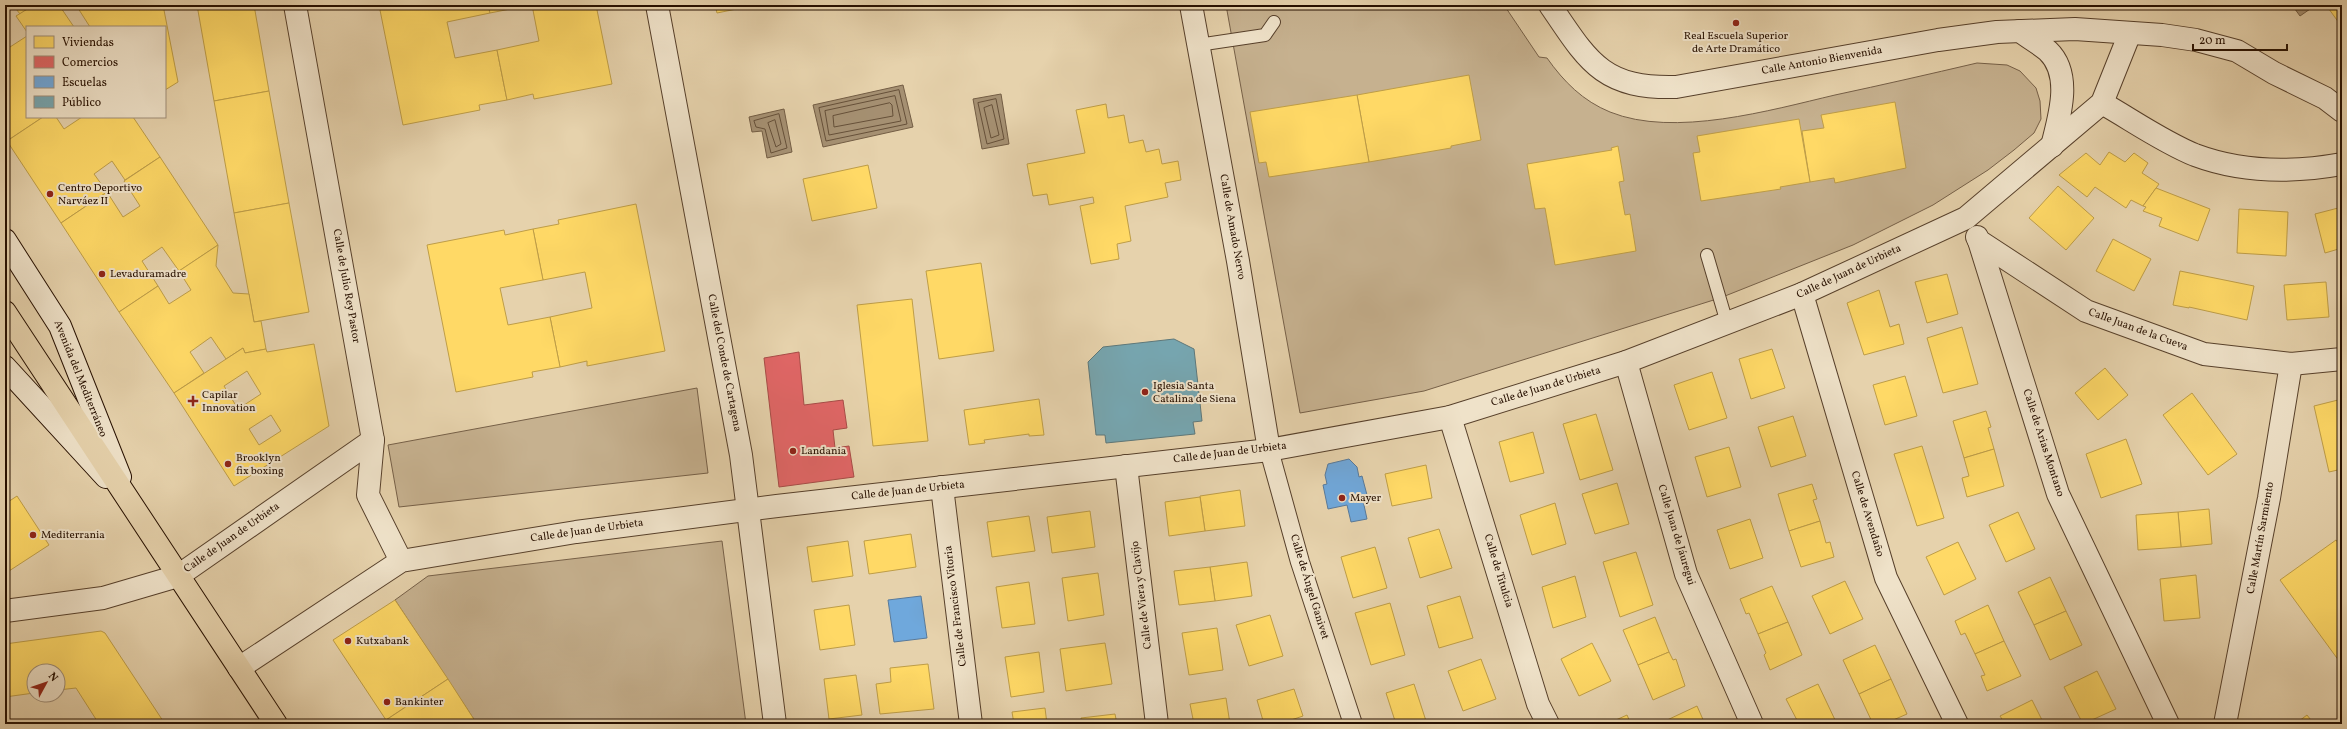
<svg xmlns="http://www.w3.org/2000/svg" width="2347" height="729" font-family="Vollkorn,serif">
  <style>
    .green { fill: #c6b18f; stroke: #766048 }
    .water { fill: #a59072; stroke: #735d44 }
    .homes { fill: #ffd966; stroke: #be9d47; fill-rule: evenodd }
    .shops { fill: #e06666; stroke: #a84c47 }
    .schools { fill: #6fa8dc; stroke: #597a9a }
    .public { fill: #76a5af; stroke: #5e787a }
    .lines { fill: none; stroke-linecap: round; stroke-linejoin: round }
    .shore { stroke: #665039; stroke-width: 1 }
    .service-casing { stroke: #57402b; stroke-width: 14 }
    .pedestrian-casing { stroke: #57402b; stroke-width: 20 }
    .minor-casing { stroke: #57402b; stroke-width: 24 }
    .secondary-casing { stroke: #271000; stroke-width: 24 }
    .primary-casing { stroke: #271000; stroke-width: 24 }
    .service { stroke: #efe2c9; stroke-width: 12 }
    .pedestrian { stroke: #efe2c9; stroke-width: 18 }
    .minor { stroke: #efe2c9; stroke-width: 22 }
    .secondary { stroke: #efe2c9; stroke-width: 22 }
    .primary { stroke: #e6d2ac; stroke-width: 22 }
    .poi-dot { fill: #8f2418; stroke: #efe2c9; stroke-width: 1.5 }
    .labels { text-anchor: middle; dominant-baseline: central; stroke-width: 4; stroke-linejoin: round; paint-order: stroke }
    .poi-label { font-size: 11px; fill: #271000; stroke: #efe2c9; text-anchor: start }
    .street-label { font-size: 11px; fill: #271000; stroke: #efe2c9 }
  </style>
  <rect width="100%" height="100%" fill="#e6d2ac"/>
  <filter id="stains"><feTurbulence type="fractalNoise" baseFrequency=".005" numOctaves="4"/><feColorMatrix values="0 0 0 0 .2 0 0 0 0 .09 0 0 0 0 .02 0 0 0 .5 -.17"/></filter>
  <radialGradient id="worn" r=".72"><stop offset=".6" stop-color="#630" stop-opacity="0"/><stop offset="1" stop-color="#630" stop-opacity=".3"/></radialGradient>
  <!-- green -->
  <g class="green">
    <path d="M1226,5H1504L1539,57L1547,58C1564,82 1583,101 1610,112C1674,138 1771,110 1835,95C1882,85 1930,74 1977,63L2007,65L2020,71L2036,88L2040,101L2041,119L2034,133L2014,150L1988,170L1933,205L1853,245L1720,298L1424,391L1300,413Z"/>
    <polygon points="697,388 708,473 399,507 388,445"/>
    <polygon points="722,541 746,724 477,724 395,600 428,576"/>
  </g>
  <!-- water -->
  <g class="water">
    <polygon points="2292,5 2312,5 2313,7 2300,16"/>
    <polygon points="903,85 913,127 823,147 813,105"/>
    <polygon points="1001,94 1009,144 982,149 973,99"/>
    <polygon points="784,109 792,152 767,158 762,131 752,132 749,117"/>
  </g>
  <!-- homes -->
  <g class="homes">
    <polygon points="13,5 34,5 20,14"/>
    <polygon points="34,5 59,5 74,27 27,27 27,32 16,16"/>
    <polygon points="76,5 163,5 178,82 165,90 165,27 90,27"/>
    <polygon points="197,5 254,5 269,91 214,101"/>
    <polygon points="379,5 488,5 490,13 447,22 455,58 497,50 507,100 479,105 480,110 403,125"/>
    <polygon points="488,5 531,5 490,13"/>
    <polygon points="532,5 596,5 612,84 534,99 533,94 507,100 497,50 539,41"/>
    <polygon points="715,5 756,5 717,13"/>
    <polygon points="2326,5 2342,5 2342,27"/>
    <polygon points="27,36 27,117 43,117 7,141 5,40 10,47"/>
    <polygon points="1469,75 1481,140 1451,146 1451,148 1369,162 1357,95"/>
    <polygon points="269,91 289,203 234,213 214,101"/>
    <polygon points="1357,95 1369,162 1269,177 1266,162 1259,163 1250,112"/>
    <polygon points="1895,102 1906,168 1835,183 1834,178 1810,182 1802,131 1824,128 1821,115"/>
    <polygon points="1106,104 1108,118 1124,115 1129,143 1143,140 1146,152 1159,149 1162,164 1178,161 1181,180 1165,183 1168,197 1125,206 1131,241 1117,244 1119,259 1091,264 1080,206 1094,203 1093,197 1049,205 1047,194 1033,196 1027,164 1085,153 1076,110"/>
    <polygon points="43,117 56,117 64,129 82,117 133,117 160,157 125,180 112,161 94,174 107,192 61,223 7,141"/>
    <polygon points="1799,119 1810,182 1780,187 1781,189 1701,201 1693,153 1700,152 1697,136"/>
    <polygon points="1618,146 1624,181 1619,182 1625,215 1630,214 1636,251 1555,265 1545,208 1535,209 1527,164 1612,150 1611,148"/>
    <polygon points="2109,152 2125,162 2134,153 2148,163 2142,173 2159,184 2143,206 2131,200 2126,208 2095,187 2087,197 2059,175 2086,153 2100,165"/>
    <polygon points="160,157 218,245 179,271 162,247 142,261 158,286 119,312 61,223 107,192 123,217 140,206 124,181"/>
    <polygon points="868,165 877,208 812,221 803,179"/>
    <polygon points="2058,186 2094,218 2066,250 2029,218"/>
    <polygon points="2156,188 2210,209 2198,241 2159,226 2162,218 2143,211 2146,207 2143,206"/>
    <polygon points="289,203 309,312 254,322 234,213"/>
    <polygon points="636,204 665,351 587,366 587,361 560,367 550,317 592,308 585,272 543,280 533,229 559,224 558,220"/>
    <polygon points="2342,207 2342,248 2325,253 2315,214"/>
    <polygon points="2239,209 2288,212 2286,256 2237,253"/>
    <polygon points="533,229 543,280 500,288 508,325 550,317 560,367 532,372 533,377 456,392 427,245 504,230 505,235"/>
    <polygon points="2113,239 2151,259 2134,291 2096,271"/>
    <polygon points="218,245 216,266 233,293 249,294 254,322 261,321 266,349 245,353 243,348 226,359 211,337 190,352 204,373 174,393 119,312 158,286 169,304 191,290 179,271"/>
    <polygon points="981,263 994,351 939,359 926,271"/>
    <polygon points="2180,271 2254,286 2247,320 2189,307 2189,308 2173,305"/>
    <polygon points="1947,274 1958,314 1927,323 1915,282"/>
    <polygon points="2326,282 2329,317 2287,320 2284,285"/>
    <polygon points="1879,290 1890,327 1899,324 1904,344 1864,355 1847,303"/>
    <polygon points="912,299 928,441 873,446 857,305"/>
    <polygon points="1962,327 1978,384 1943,393 1927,338"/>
    <path d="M314,344L329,426L234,486L174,393L243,348L245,353L266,349L267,352ZM247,371L261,394L238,409L224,386ZM271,415L281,431L259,445L249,429Z"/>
    <polygon points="1772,349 1785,388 1751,399 1739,359"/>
    <polygon points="2105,368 2128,395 2098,420 2075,393"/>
    <polygon points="1712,372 1727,418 1689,430 1674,385"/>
    <polygon points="1905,376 1917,416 1885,425 1873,385"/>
    <polygon points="2192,393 2237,454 2208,475 2163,415"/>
    <polygon points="1039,399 1044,435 1029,436 1029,434 984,440 985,443 969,445 964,410"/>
    <polygon points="2342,399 2342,469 2329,472 2314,406"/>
    <polygon points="1986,411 1991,427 1988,428 1994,449 1964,458 1953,421"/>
    <polygon points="1596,414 1613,470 1580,480 1563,424"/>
    <polygon points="1793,416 1806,456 1771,467 1758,427"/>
    <polygon points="1533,432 1544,473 1510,482 1499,442"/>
    <polygon points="2126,439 2142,484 2101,498 2086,454"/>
    <polygon points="1922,446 1944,518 1917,526 1894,454"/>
    <polygon points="1729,447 1741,487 1707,497 1695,457"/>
    <polygon points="1994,449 2004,486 1967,497 1962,478 1969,476 1964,458"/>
    <polygon points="1426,465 1432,498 1392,506 1385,474"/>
    <polygon points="1617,483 1629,524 1595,534 1582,494"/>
    <polygon points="1812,484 1817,499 1813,500 1820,521 1789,531 1778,494"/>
    <polygon points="1240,490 1245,526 1205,531 1200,496"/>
    <polygon points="17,496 49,545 9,571 5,571 5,504"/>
    <polygon points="1200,497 1205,531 1169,536 1165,502"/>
    <polygon points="1555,503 1566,544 1532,555 1520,515"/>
    <polygon points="2209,509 2212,544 2181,547 2178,512"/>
    <polygon points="1090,511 1095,547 1052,553 1047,517"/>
    <polygon points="2018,512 2035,549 2006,562 1989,525"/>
    <polygon points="2178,512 2181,547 2138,550 2136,515"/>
    <polygon points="1029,516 1035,551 992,557 987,522"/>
    <polygon points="1750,519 1763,558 1730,569 1717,530"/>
    <polygon points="1820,521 1826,543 1830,542 1834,557 1801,567 1789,531"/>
    <polygon points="1439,529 1452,568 1420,578 1408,538"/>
    <polygon points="911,534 916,567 869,574 864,541"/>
    <polygon points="2336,540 2342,548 2342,665 2280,580"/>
    <polygon points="848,541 853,576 812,582 807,547"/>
    <polygon points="1958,542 1976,579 1944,595 1926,557"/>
    <polygon points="1375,547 1387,588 1353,598 1341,557"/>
    <polygon points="1636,552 1653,605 1620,617 1603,562"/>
    <polygon points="1247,562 1252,596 1215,601 1210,567"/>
    <polygon points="1210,567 1215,601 1179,605 1174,571"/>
    <polygon points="1098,573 1104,615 1068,621 1062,578"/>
    <polygon points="2196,575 2200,618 2164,621 2160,579"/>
    <polygon points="1575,576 1586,617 1553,628 1542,587"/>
    <polygon points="2050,577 2066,611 2034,625 2018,592"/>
    <polygon points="1845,581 1863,619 1830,634 1812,596"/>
    <polygon points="1029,582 1035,624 1002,628 996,587"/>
    <polygon points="1772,586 1788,622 1758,634 1749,613 1746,614 1740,599"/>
    <polygon points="1460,596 1473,638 1439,648 1427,606"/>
    <polygon points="395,600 448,679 386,720 333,640"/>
    <polygon points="1390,603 1405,655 1371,665 1355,613"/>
    <polygon points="849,605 855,645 820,650 814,610"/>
    <polygon points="1988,605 2004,641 1975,654 1965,633 1961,635 1955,621"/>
    <polygon points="2066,611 2082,645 2050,660 2034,625"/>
    <polygon points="1270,615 1283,656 1249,666 1236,625"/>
    <polygon points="1655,617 1669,652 1638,665 1623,630"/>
    <polygon points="1788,622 1802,655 1770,670 1764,655 1766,653 1758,634"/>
    <polygon points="1217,628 1223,670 1189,675 1182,633"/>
    <polygon points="101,631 105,633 165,724 99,724 76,688 58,690 58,671 34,671 34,693 5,697 5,644"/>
    <polygon points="2004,641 2021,676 1987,691 1981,676 1985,675 1975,654"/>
    <polygon points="1105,643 1112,684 1066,691 1060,649"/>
    <polygon points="1592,643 1611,681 1579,696 1561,659"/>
    <polygon points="1875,645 1891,679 1859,694 1843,660"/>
    <polygon points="1039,652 1044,692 1011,697 1005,657"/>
    <polygon points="1669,652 1673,660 1676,659 1685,686 1653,700 1638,665"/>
    <polygon points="1481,659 1496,699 1463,711 1448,671"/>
    <polygon points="928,664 934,709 880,714 876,684 891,682 890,668"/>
    <polygon points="2097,671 2116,709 2083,724 2064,687"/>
    <polygon points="856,675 862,715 829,719 824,679"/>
    <polygon points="448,679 477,724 389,724 386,720"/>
    <polygon points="1891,679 1907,714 1884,724 1873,724 1859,694"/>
    <polygon points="1414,684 1427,724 1396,724 1386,693"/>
    <polygon points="1818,684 1836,722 1799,724 1786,699"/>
    <polygon points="1294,689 1303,716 1279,724 1264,724 1257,700"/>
    <polygon points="1226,698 1230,724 1194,724 1190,704"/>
    <polygon points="2032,700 2044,724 2005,724 2000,716"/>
    <polygon points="1697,706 1705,724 1667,724 1665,721"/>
    <polygon points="1045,708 1047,724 1014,724 1012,712"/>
    <polygon points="1115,714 1117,724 1082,724 1081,718"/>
    <polygon points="1627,715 1631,724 1607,724"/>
    <polygon points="2307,715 2314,724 2295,724"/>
  </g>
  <!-- shops -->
  <polygon class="shops" points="799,352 804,405 843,400 847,428 833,430 835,448 849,446 854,477 779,487 764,358"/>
  <!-- schools -->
  <g class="schools">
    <polygon points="1349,459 1357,467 1359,477 1362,476 1367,495 1362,496 1367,519 1351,522 1347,505 1328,509 1323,485 1327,484 1325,475 1328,464"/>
    <polygon points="921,596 927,638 894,642 888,600"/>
  </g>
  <!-- public -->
  <polygon class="public" points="1174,339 1194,349 1202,421 1193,422 1195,434 1106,443 1105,435 1096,435 1088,362 1103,347"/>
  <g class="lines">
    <!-- shore -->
    <g class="shore">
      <polygon points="899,90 907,124 826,141 819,108"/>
      <polygon points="895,96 901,121 829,135 825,111"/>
      <polygon points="996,99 1004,139 987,144 978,103"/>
      <polygon points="890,103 892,105 893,116 834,127 833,116"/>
      <polygon points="992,105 999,135 991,138 984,108"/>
      <polygon points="779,114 787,148 771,153 765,129 756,127 754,121"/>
      <polygon points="775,120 781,144 776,147 768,123"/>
    </g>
    <defs>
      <g id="service">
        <polyline points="1198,45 1265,35 1274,22"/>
        <polyline points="1707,255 1727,323"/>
      </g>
      <polyline id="pedestrian" points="1269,450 1300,562 1353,724"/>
      <g id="minor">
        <polyline points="295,5 373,440 368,495 401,561"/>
        <polyline points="657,5 741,455 775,724"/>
        <polyline points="1191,5 1238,261 1269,450"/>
        <path d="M1550,5C1588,61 1602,89 1676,87L1938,40L1997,32L2075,29L2162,35L2196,40L2237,51L2274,73L2325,98L2342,111"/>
        <path d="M2020,31C2029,38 2040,44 2048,51C2073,75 2059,118 2052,146"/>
        <path d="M2102,103C2132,120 2163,142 2195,155C2243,173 2292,173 2342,164"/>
        <polyline points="1977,237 1979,241 2086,311 2204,354 2291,364 2342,359"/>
        <polyline points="1979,241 2058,494 2168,724"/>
        <polyline points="1802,294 1886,578 1957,724"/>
        <polyline points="1626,362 1686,574 1752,724"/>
        <polyline points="1450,417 1538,704 1548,724"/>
        <polyline points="1126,466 1157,724"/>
        <polyline points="942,487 971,724"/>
        <polyline points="5,611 103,598 178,576 373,440"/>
        <polyline points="239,668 401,561 576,532 777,506 1269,450 1450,417 1626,362 1802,294 1966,218 2102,103 2130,33"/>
        <polyline points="2225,724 2269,498 2291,364"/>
      </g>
      <g id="secondary">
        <polyline points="5,240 60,326 120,477"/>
        <polyline points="5,367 106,477"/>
      </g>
      <polyline id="primary" points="5,312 276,724"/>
    </defs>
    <!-- service casing -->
    <use href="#service" class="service-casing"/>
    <!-- pedestrian casing -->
    <use href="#pedestrian" class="pedestrian-casing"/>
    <!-- minor casing -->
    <use href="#minor" class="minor-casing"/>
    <!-- secondary casing -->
    <use href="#secondary" class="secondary-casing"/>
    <!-- primary casing -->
    <use href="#primary" class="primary-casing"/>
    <!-- service -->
    <use href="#service" class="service"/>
    <!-- pedestrian -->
    <use href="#pedestrian" class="pedestrian"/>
    <!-- minor -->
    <use href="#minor" class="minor"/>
    <!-- secondary -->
    <use href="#secondary" class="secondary"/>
    <!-- primary -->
    <use href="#primary" class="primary"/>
  </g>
  <!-- markers -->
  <g class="poi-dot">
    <circle cx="1736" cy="23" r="4"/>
    <circle cx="50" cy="194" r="4"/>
    <circle cx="102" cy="274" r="4"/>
    <circle cx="1145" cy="392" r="4"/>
    <path d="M191 395h4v4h4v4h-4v4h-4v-4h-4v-4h4z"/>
    <circle cx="793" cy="451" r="4"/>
    <circle cx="228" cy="464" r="4"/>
    <circle cx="1342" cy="498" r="4"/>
    <circle cx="33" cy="535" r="4"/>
    <circle cx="348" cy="641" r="4"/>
    <circle cx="387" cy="702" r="4"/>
  </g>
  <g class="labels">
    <!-- poi labels -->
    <g class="poi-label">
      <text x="1736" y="36" text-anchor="middle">Real Escuela Superior<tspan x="1736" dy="13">de Arte Dramático</tspan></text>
      <text x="58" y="188">Centro Deportivo<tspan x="58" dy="13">Narváez II</tspan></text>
      <text x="110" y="274">Levaduramadre</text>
      <text x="1153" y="386">Iglesia Santa<tspan x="1153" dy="13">Catalina de Siena</tspan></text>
      <text x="202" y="395">Capilar<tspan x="202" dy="13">Innovation</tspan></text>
      <text x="801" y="451">Landania</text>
      <text x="236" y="458">Brooklyn<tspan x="236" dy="13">fix boxing</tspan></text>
      <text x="1350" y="498">Mayer</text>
      <text x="41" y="535">Mediterrania</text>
      <text x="356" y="641">Kutxabank</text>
      <text x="395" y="702">Bankinter</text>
    </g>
    <!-- street labels -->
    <g class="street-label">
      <text transform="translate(1822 61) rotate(-10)">Calle Antonio Bienvenida</text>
      <text transform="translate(1232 227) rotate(80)">Calle de Amado Nervo</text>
      <text transform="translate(1849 272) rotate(-25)">Calle de Juan de Urbieta</text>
      <text transform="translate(346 286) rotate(80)">Calle de Julio Rey Pastor</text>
      <text transform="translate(2138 330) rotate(20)">Calle Juan de la Cueva</text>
      <text transform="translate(724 363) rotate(79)">Calle del Conde de Cartagena</text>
      <text transform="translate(80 379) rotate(68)">Avenida del Mediterráneo</text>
      <text transform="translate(1546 387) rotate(-17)">Calle de Juan de Urbieta</text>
      <text transform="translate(2043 443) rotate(72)">Calle de Arias Montano</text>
      <text transform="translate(1230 453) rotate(-7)">Calle de Juan de Urbieta</text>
      <text transform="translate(908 491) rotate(-6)">Calle de Juan de Urbieta</text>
      <text transform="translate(1867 514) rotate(73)">Calle de Avendaño</text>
      <text transform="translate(587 531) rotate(-8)">Calle de Juan de Urbieta</text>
      <text transform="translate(1676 535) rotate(73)">Calle Juan de Jáuregui</text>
      <text transform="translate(232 538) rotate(-35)">Calle de Juan de Urbieta</text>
      <text transform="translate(2261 538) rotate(-80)">Calle Martín Sarmiento</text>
      <text transform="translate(1498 571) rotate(73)">Calle de Titulcia</text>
      <text transform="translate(1309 587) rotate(73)">Calle de Ángel Ganivet</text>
      <text transform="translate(1142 595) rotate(-97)">Calle de Viera y Clavijo</text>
      <text transform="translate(956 606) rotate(-97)">Calle de Francisco Vitoria</text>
    </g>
  </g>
  <!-- margin -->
  <rect width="2347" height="729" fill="none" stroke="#e6d2ac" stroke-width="20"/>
  <rect x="6" y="6" width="2335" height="717" fill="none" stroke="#271000" stroke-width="2"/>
  <rect x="10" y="10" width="2327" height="709" fill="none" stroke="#271000"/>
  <!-- legend -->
  <rect x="26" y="26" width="140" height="92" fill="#efe2c9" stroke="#9f8e79"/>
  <rect x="34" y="36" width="20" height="12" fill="#ffd966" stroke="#9f8e79"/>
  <text x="62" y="46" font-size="12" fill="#271000">Viviendas</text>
  <rect x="34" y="56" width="20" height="12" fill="#e06666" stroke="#9f8e79"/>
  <text x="62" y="66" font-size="12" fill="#271000">Comercios</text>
  <rect x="34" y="76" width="20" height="12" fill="#6fa8dc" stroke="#9f8e79"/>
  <text x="62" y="86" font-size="12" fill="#271000">Escuelas</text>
  <rect x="34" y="96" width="20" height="12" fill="#76a5af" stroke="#9f8e79"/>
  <text x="62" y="106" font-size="12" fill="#271000">Público</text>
  <!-- north arrow -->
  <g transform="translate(46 683) rotate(50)"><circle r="19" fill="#efe2c9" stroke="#9f8e79"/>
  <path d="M0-3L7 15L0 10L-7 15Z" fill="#8f2418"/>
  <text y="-6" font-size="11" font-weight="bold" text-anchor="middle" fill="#271000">N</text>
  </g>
  <!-- scale -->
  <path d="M2193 44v6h94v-6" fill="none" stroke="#271000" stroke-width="2"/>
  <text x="2199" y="44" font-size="12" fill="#271000" stroke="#efe2c9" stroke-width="3" paint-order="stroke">20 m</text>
  <rect width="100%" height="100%" filter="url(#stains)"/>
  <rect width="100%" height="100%" fill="url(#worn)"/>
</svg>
